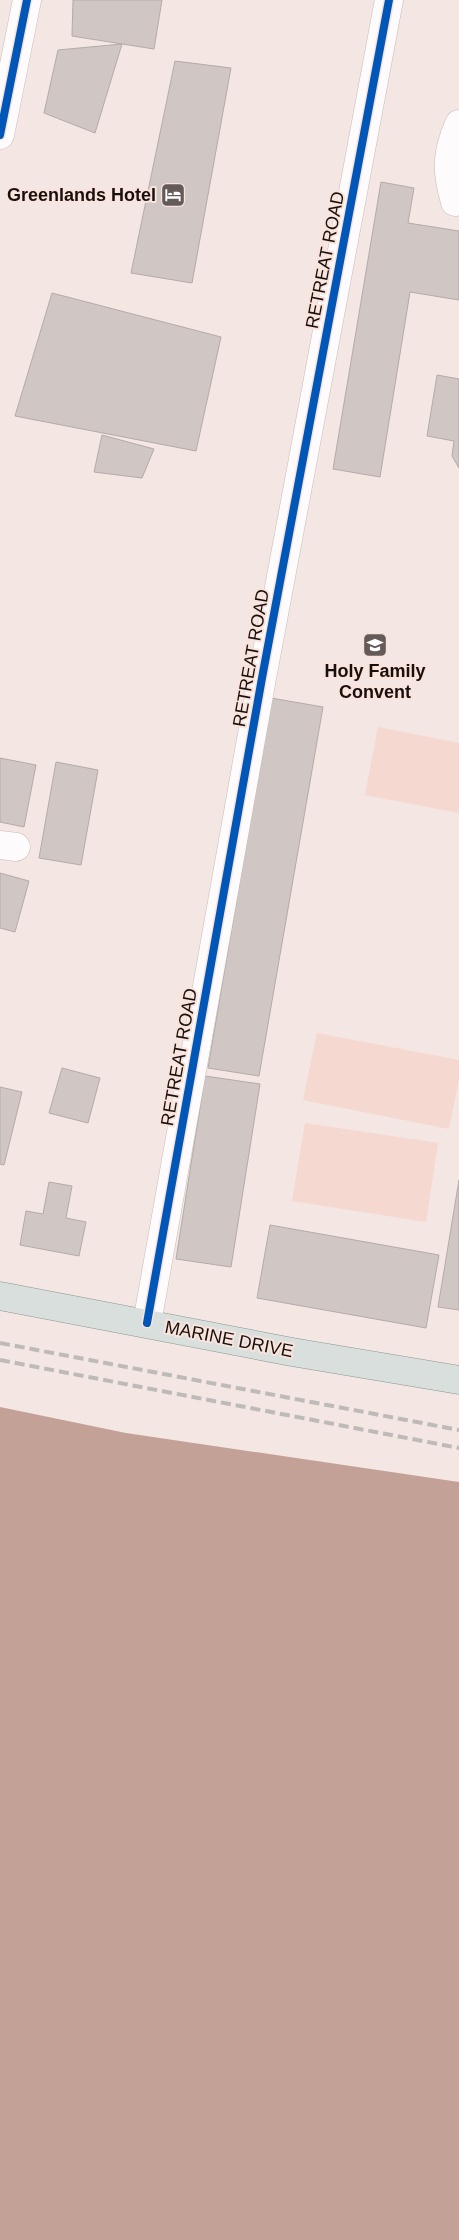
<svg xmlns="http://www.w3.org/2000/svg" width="459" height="2240" font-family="Helvetica,sans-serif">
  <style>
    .green { fill: #f5d8cf }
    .water { fill: #c3a197 }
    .building { fill: #d0c6c4; stroke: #b4aaa7 }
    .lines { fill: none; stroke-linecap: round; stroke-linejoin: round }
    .minor-casing { stroke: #c6bdba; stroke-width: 29 }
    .major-casing { stroke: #8c9590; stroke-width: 29 }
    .minor { stroke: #fdfbfb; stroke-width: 28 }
    .major { stroke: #d8dfdc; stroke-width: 28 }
    .rail { stroke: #bdbab8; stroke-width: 4; stroke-dasharray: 10 5; stroke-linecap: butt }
    .cycleway-casing { stroke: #fae3dc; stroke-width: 11 }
    .cycleway { stroke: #0057b8; stroke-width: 8 }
    .labels { text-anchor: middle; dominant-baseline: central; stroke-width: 4; stroke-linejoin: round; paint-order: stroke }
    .poi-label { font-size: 18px; font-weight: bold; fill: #17100d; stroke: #fae3dc; text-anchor: end }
    .street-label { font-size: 18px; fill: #17100d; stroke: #fae3dc }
  </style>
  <rect width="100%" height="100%" fill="#f3e6e3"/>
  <!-- green -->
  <g class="green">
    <polygon points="378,727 459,743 459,813 365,795"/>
    <polygon points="317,1033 459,1060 459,1079 449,1129 303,1100"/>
    <polygon points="305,1123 438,1143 426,1222 292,1201"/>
  </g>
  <!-- water -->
  <polygon class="water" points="0,1407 126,1433 459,1482 459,2240 0,2240"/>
  <!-- building -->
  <g class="building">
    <polygon points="73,0 162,0 154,49 72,36"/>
    <polygon points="122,44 95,133 44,113 58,50"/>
    <polygon points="175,61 231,68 192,283 131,273"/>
    <polygon points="381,182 414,188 408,223 459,231 459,300 410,292 380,477 333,469"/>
    <polygon points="52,293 221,337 196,451 15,416"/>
    <polygon points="437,375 459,379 459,468 452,456 454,441 427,436"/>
    <polygon points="102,435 154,449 142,478 94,472"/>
    <polygon points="271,698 323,707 259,1076 208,1068"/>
    <polygon points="0,758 36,765 24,827 0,822"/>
    <polygon points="56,762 98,770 81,865 39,858"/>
    <polygon points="0,873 29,881 15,932 0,928"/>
    <polygon points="62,1068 100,1078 88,1123 49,1113"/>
    <polygon points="205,1076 260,1084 231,1267 176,1259"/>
    <polygon points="0,1087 22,1092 4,1165 0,1164"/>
    <polygon points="459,1180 459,1310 438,1307"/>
    <polygon points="49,1182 72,1186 66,1218 86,1222 79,1256 20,1245 26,1211 43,1214"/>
    <polygon points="270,1225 439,1255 426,1328 257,1298"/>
  </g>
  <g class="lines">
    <defs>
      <g id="minor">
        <polyline points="0,135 27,0"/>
        <path d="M455,202C446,171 446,154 459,124"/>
        <polyline points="0,845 16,847"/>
        <polyline points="147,1323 262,678 389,0"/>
      </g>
      <polyline id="major" points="0,1296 292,1352 459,1380"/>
    </defs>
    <!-- minor casing -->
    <use href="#minor" class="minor-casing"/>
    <!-- major casing -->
    <use href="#major" class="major-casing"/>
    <!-- minor -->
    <use href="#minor" class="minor"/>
    <!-- major -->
    <use href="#major" class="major"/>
    <!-- rail -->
    <g class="rail">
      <polyline points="0,1343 459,1430"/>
      <polyline points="0,1360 459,1448"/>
    </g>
    <defs>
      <g id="cycleway">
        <polyline points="0,135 27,0"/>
        <polyline points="147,1323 262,678 389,0"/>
      </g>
    </defs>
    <!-- cycleway casing -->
    <use href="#cycleway" class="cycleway-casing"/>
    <!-- cycleway -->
    <use href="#cycleway" class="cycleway"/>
  </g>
  <!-- icons -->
  <defs>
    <symbol id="hotel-square" viewBox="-11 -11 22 22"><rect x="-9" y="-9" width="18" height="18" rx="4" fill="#645b58" stroke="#fae3dc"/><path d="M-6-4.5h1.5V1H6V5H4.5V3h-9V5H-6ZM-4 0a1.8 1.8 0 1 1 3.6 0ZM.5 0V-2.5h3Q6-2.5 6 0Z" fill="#fff"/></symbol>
    <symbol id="school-square" viewBox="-11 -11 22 22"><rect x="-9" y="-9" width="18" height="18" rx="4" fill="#645b58" stroke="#fae3dc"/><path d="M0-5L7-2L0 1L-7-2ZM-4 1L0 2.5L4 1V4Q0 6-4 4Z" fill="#fff"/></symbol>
  </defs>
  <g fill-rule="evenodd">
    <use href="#hotel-square" x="159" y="181" width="28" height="28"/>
    <use href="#school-square" x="361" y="631" width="28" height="28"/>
  </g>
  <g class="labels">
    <!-- poi labels -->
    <g class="poi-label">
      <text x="156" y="195">Greenlands Hotel</text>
      <text x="375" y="671" text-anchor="middle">Holy Family<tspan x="375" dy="21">Convent</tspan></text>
    </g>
    <!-- street labels -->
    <g class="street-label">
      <text transform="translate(325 260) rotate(-79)">RETREAT ROAD</text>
      <text transform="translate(251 658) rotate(-80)">RETREAT ROAD</text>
      <text transform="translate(179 1057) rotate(-80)">RETREAT ROAD</text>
      <text transform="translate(229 1339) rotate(11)">MARINE DRIVE</text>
    </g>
  </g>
</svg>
